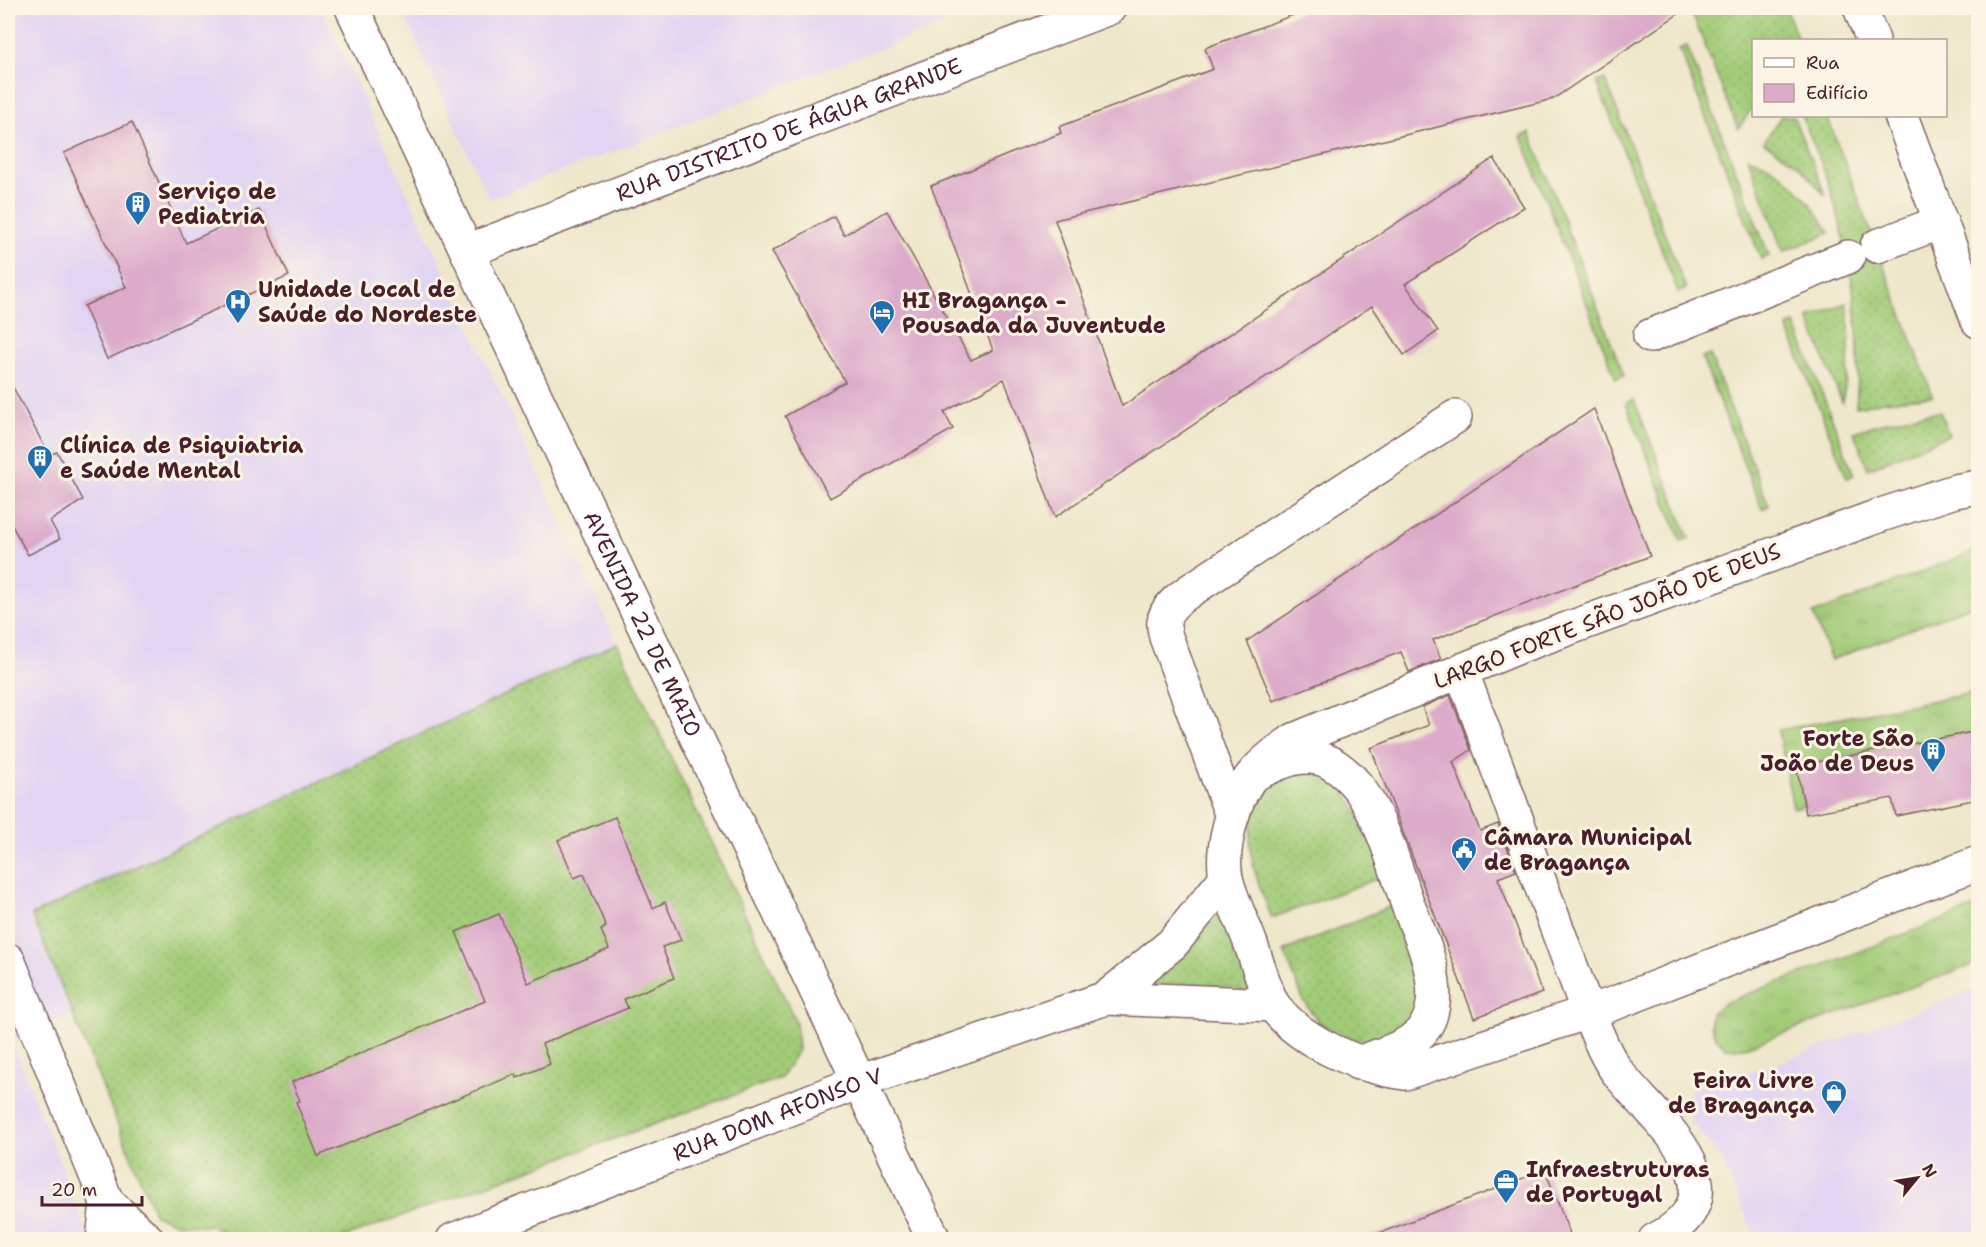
<svg xmlns="http://www.w3.org/2000/svg" width="1986" height="1247" font-family="'Shantell Sans',sans-serif">
  <style>
    .built { fill: #e2d4f3 }
    .grass { fill: url(#grass-tufts); stroke: #767551; stroke-width: 1.5 }
    .garden { fill: url(#garden-dots); stroke: #767551; stroke-width: 1.5 }
    .building { fill: #dcabca }
    .lines { fill: none; stroke-linecap: round; stroke-linejoin: round }
    .minor-casing { stroke: #836563; stroke-width: 36 }
    .tertiary-casing { stroke: #836563; stroke-width: 36 }
    .minor { stroke: #fff; stroke-width: 33 }
    .tertiary { stroke: #fff; stroke-width: 33 }
    .labels { text-anchor: middle; dominant-baseline: central; stroke-width: 6; stroke-linejoin: round; paint-order: stroke }
    .street-label { font-size: 22px; fill: #4a1f2b; stroke: #fcf5e5 }
    .poi-label { font-size: 22px; font-weight: bold; fill: #4a1f2b; stroke: #fcf5e5; text-anchor: start }
  </style>
  <defs>
    <pattern id="grass-tufts" width="24" height="20" patternUnits="userSpaceOnUse" patternTransform="scale(1.5)"><rect width="24" height="20" fill="#a1cb77"/><path d="M3 7l-1-3M5 7V3M7 7l1-3M15 17l-1-3M17 17v-4M19 17l1-3" fill="none" stroke="#8cae67"/></pattern>
    <pattern id="garden-dots" width="8" height="8" patternUnits="userSpaceOnUse" patternTransform="scale(1.5)"><rect width="8" height="8" fill="#a1cb77"/><path d="M2 2h.1M6 6h.1" fill="none" stroke="#8cae67" stroke-width="1.8" stroke-linecap="round"/></pattern>
  </defs>
  <rect width="100%" height="100%" fill="#fcf5e5"/>
  <filter id="ink" filterUnits="userSpaceOnUse"><feTurbulence type="fractalNoise" baseFrequency=".0167" numOctaves="2"/><feDisplacementMap in="SourceGraphic" scale="12" xChannelSelector="R" yChannelSelector="G"/><feConvolveMatrix kernelMatrix="1 2 1 2 8 2 1 2 1" color-interpolation-filters="sRGB"/></filter>
  <filter id="wash" filterUnits="userSpaceOnUse"><feTurbulence type="fractalNoise" baseFrequency=".008" numOctaves="4" result="noise"/><feDisplacementMap in="SourceGraphic" scale="24" xChannelSelector="R" yChannelSelector="G"/><feGaussianBlur stdDeviation="1.35" result="paint"/><feColorMatrix in="noise" values="0 0 0 0 0 0 0 0 0 0 0 0 0 0 0 0 0 1.4 0 .05"/><feComposite in="paint" operator="in"/></filter>
  <g filter="url(#wash)">
    <rect width="100%" height="100%" fill="#eee7cb"/>
    <!-- built -->
    <g class="built">
      <polygon points="8,8 321,8 617,643 32,915 72,1015 12,1043 89,1236 86,1239 8,1239"/>
      <polygon points="401,8 986,8 489,199"/>
      <polygon points="1978,988 1978,1239 1756,1239 1722,1160 1691,1122 1687,1110 1688,1100 1692,1089 1699,1081 1765,1068"/>
    </g>
    <!-- grass -->
    <g class="grass">
      <polygon points="1687,46 1769,256 1761,259 1679,49"/>
      <polygon points="1605,79 1686,289 1678,292 1597,82"/>
      <polygon points="1530,133 1624,376 1616,379 1521,136"/>
      <polygon points="1795,324 1854,475 1847,478 1787,327"/>
      <polygon points="1710,355 1769,506 1762,509 1702,358"/>
      <polygon points="1634,400 1689,538 1681,541 1626,403"/>
      <polygon points="1978,550 1978,603 1831,660 1813,614"/>
      <polygon points="1978,692 1978,731 1797,766 1804,806 1793,808 1778,730"/>
      <path d="M1978,906V963L1742,1048H1726C1715,1038 1709,1029 1711,1013L1727,1002Z"/>
    </g>
    <!-- garden -->
    <g class="garden">
      <polygon points="1690,8 1786,8 1798,40 1754,40 1753,107 1738,129"/>
      <polygon points="1781,116 1793,116 1826,196 1798,165 1764,142"/>
      <path d="M1801,116H1827L1933,396L1884,401L1856,407C1865,308 1844,205 1801,116Z"/>
      <path d="M1748,157C1785,168 1811,202 1830,233L1783,252Z"/>
      <path d="M1847,303C1852,336 1849,369 1842,402L1808,318Z"/>
      <path d="M1940,412L1949,435L1868,469L1854,432C1882,422 1909,414 1940,412Z"/>
      <polygon points="617,643 796,1022 798,1050 781,1078 339,1239 241,1239 211,1226 178,1224 155,1215 32,915"/>
      <path d="M1306,766L1343,784L1387,875L1272,918C1252,868 1239,840 1263,788Z"/>
      <path d="M1226,902L1262,997C1216,980 1172,980 1124,992L1185,952Z"/>
      <polygon points="1398,903 1421,992 1410,1027 1378,1041 1354,1039 1328,1028 1318,1021 1304,1002 1284,951"/>
    </g>
    <g id="blocks">
      <!-- building -->
      <g class="building">
        <polygon points="1312,8 1687,8 1553,99 1055,220 1122,406 1494,158 1524,207 1405,284 1438,331 1404,355 1372,306 1055,517 1004,379 944,412 953,429 830,498 785,416 845,382 772,251 834,216 844,235 887,211 971,360 993,350 931,186 1061,133 1059,127 1213,69 1205,48"/>
        <polygon points="132,122 186,243 259,210 289,276 107,359 84,306 126,287 64,153"/>
        <polygon points="8,378 49,455 57,452 83,500 50,521 60,539 28,555 8,518"/>
        <polygon points="1594,409 1650,556 1433,640 1441,659 1409,672 1401,652 1273,701 1247,641"/>
        <polygon points="1450,695 1471,750 1453,762 1480,831 1498,824 1516,871 1498,878 1542,993 1474,1018 1371,748 1429,725 1422,707"/>
        <polygon points="1978,731 1978,799 1896,816 1892,798 1806,814 1796,766"/>
        <polygon points="615,817 653,908 665,902 681,940 662,947 674,978 624,999 628,1008 542,1044 550,1064 517,1078 516,1074 318,1156 296,1102 300,1101 292,1082 485,1001 456,932 499,914 528,983 609,949 601,930 606,927 584,874 574,878 558,840"/>
        <polygon points="1545,1170 1572,1239 1369,1239 1369,1237"/>
      </g>
    </g>
  </g>
  <g filter="url(#ink)">
    <use href="#blocks" fill-opacity="0" stroke="#836563" stroke-width="1.5"/>
    <g class="lines">
      <defs>
        <g id="minor">
          <path id="s1" d="M352,8L934,1240"/>
          <polyline points="1860,8 1873,40"/>
          <polyline points="1901,116 1978,321"/>
          <polyline points="1877,246 1941,222"/>
          <path id="s2" d="M467,251L1109,8"/>
          <polyline points="1650,336 1848,257"/>
          <path d="M1461,670L1588,1012C1597,1033 1605,1056 1619,1074C1657,1122 1750,1191 1655,1240"/>
          <path d="M1257,773C1280,762 1306,749 1331,763C1342,770 1354,781 1361,791C1384,825 1395,867 1408,905C1418,930 1430,956 1433,983C1435,997 1433,1015 1425,1027C1411,1048 1381,1054 1358,1063"/>
          <path d="M1232,816L1166,637C1165,632 1163,626 1164,622C1165,606 1185,594 1197,586L1455,417"/>
          <polyline points="8,960 107,1202 148,1240"/>
          <polyline points="103,1240 107,1202"/>
        </g>
        <g id="tertiary">
          <path d="M1978,487L1955,491L1881,515L1523,645L1294,740C1256,765 1240,783 1229,828C1225,844 1223,862 1226,878C1231,900 1243,922 1250,942C1256,958 1266,994 1274,1006C1300,1042 1362,1068 1405,1073L1615,1003L1978,863"/>
          <polyline points="1106,998 1273,1005"/>
          <path id="s3" d="M453,1240L859,1082L1106,998L1172,944L1226,878"/>
        </g>
      </defs>
      <!-- minor casing -->
      <use href="#minor" class="minor-casing"/>
      <!-- tertiary casing -->
      <use href="#tertiary" class="tertiary-casing"/>
      <!-- minor -->
      <use href="#minor" class="minor"/>
      <!-- tertiary -->
      <use href="#tertiary" class="tertiary"/>
    </g>
  </g>
  <!-- icons -->
  <defs>
    <symbol id="building-pin" viewBox="-11 -11 22 30"><path d="M0 17L-7.5 6A9.5 9.5 0 1 1 7.5 6Z" fill="#1f6fb2" stroke="#fcf5e5"/><path d="M-4-6H4V6H1V3H-1V6H-4ZM-2.5-4.3h1.7v1.8h-1.7ZM.8-4.3h1.7v1.8H.8ZM-2.5-1h1.7V.8h-1.7ZM.8-1h1.7V.8H.8Z" fill="#fff"/></symbol>
    <symbol id="hospital-pin" viewBox="-11 -11 22 30"><path d="M0 17L-7.5 6A9.5 9.5 0 1 1 7.5 6Z" fill="#1f6fb2" stroke="#fcf5e5"/><path d="M-5-5h3v3.5h4V-5h3V5h-3V1.5h-4V5h-3Z" fill="#fff"/></symbol>
    <symbol id="hotel-pin" viewBox="-11 -11 22 30"><path d="M0 17L-7.5 6A9.5 9.5 0 1 1 7.5 6Z" fill="#1f6fb2" stroke="#fcf5e5"/><path d="M-6-4.5h1.5V1H6V5H4.5V3h-9V5H-6ZM-4 0a1.8 1.8 0 1 1 3.6 0ZM.5 0V-2.5h3Q6-2.5 6 0Z" fill="#fff"/></symbol>
    <symbol id="civic-pin" viewBox="-11 -11 22 30"><path d="M0 17L-7.5 6A9.5 9.5 0 1 1 7.5 6Z" fill="#1f6fb2" stroke="#fcf5e5"/><path d="M-.6-6.5H3V-4.5H.6V-3L4-1V1h2V6H-6V1h2V-1L-.6-3ZM-1.2 2.5V6h2.4V2.5Z" fill="#fff"/></symbol>
    <symbol id="shop-pin" viewBox="-11 -11 22 30"><path d="M0 17L-7.5 6A9.5 9.5 0 1 1 7.5 6Z" fill="#1f6fb2" stroke="#fcf5e5"/><path d="M-5-2.5h2.3a2.7 3.5 0 0 1 5.4 0H5L5.5 6h-11ZM-1.5-2.5h3a1.5 2.3 0 0 0-3 0Z" fill="#fff"/></symbol>
    <symbol id="office-pin" viewBox="-11 -11 22 30"><path d="M0 17L-7.5 6A9.5 9.5 0 1 1 7.5 6Z" fill="#1f6fb2" stroke="#fcf5e5"/><path d="M-6-3h4V-5.5h4V-3h4V5H-6ZM-1-4.5V-3h2v-1.5ZM-6 0V1H6V0Z" fill="#fff"/></symbol>
  </defs>
  <g fill-rule="evenodd">
    <use href="#building-pin" x="123" y="189" width="30" height="40"/>
    <use href="#hospital-pin" x="223" y="287" width="30" height="40"/>
    <use href="#hotel-pin" x="867" y="298" width="30" height="40"/>
    <use href="#building-pin" x="25" y="443" width="30" height="40"/>
    <use href="#building-pin" x="1918" y="736" width="30" height="40"/>
    <use href="#civic-pin" x="1449" y="835" width="30" height="40"/>
    <use href="#shop-pin" x="1819" y="1078" width="30" height="40"/>
    <use href="#office-pin" x="1491" y="1167" width="30" height="40"/>
  </g>
  <g class="labels">
    <!-- street labels -->
    <g class="street-label">
      <text stroke="none"><textPath href="#s2" startOffset="344">RUA DISTRITO DE ÁGUA GRANDE</textPath></text>
      <text transform="translate(1607 616) rotate(-21)">LARGO FORTE SÃO JOÃO DE DEUS</text>
      <text stroke="none"><textPath href="#s1" startOffset="681">AVENIDA 22 DE MAIO</textPath></text>
      <text stroke="none"><textPath href="#s3" startOffset="348">RUA DOM AFONSO V</textPath></text>
    </g>
    <!-- poi labels -->
    <g class="poi-label">
      <text x="158" y="191">Serviço de<tspan x="158" dy="25">Pediatria</tspan></text>
      <text x="258" y="289">Unidade Local de<tspan x="258" dy="25">Saúde do Nordeste</tspan></text>
      <text x="902" y="300">HI Bragança -<tspan x="902" dy="25">Pousada da Juventude</tspan></text>
      <text x="60" y="445">Clínica de Psiquiatria<tspan x="60" dy="25">e Saúde Mental</tspan></text>
      <text x="1914" y="738" text-anchor="end">Forte São<tspan x="1914" dy="25">João de Deus</tspan></text>
      <text x="1484" y="837">Câmara Municipal<tspan x="1484" dy="25">de Bragança</tspan></text>
      <text x="1814" y="1080" text-anchor="end">Feira Livre<tspan x="1814" dy="25">de Bragança</tspan></text>
      <text x="1526" y="1169">Infraestruturas<tspan x="1526" dy="25">de Portugal</tspan></text>
    </g>
  </g>
  <!-- margin -->
  <rect width="1986" height="1247" fill="none" stroke="#fcf5e5" stroke-width="30"/>
  <!-- legend -->
  <rect x="1752" y="39" width="195" height="78" fill="#fcf5e5" stroke="#b59f9b" stroke-width="1.5"/>
  <rect x="1764" y="58" width="30" height="9" fill="#ffffff" stroke="#b59f9b" stroke-width="1.5"/>
  <text x="1806" y="69" font-size="18" fill="#4a1f2b">Rua</text>
  <rect x="1764" y="84" width="30" height="18" fill="#dcabca" stroke="#b59f9b" stroke-width="1.5"/>
  <text x="1806" y="99" font-size="18" fill="#4a1f2b">Edifício</text>
  <!-- north arrow -->
  <g transform="translate(1917 1178) rotate(60)" stroke="#fcf5e5" stroke-width="4.5" paint-order="stroke">
  <path d="M0-4.5L10 22L0 15L-10 22Z" fill="#4a1f2b"/>
  <text y="-9" font-size="16" font-weight="bold" text-anchor="middle" fill="#4a1f2b">N</text>
  </g>
  <!-- scale -->
  <path d="M42 1196v9h100v-9" fill="none" stroke="#4a1f2b" stroke-width="3"/>
  <text x="51" y="1196" font-size="18" fill="#4a1f2b" stroke="#fcf5e5" stroke-width="4.5" paint-order="stroke">20 m</text>
</svg>
